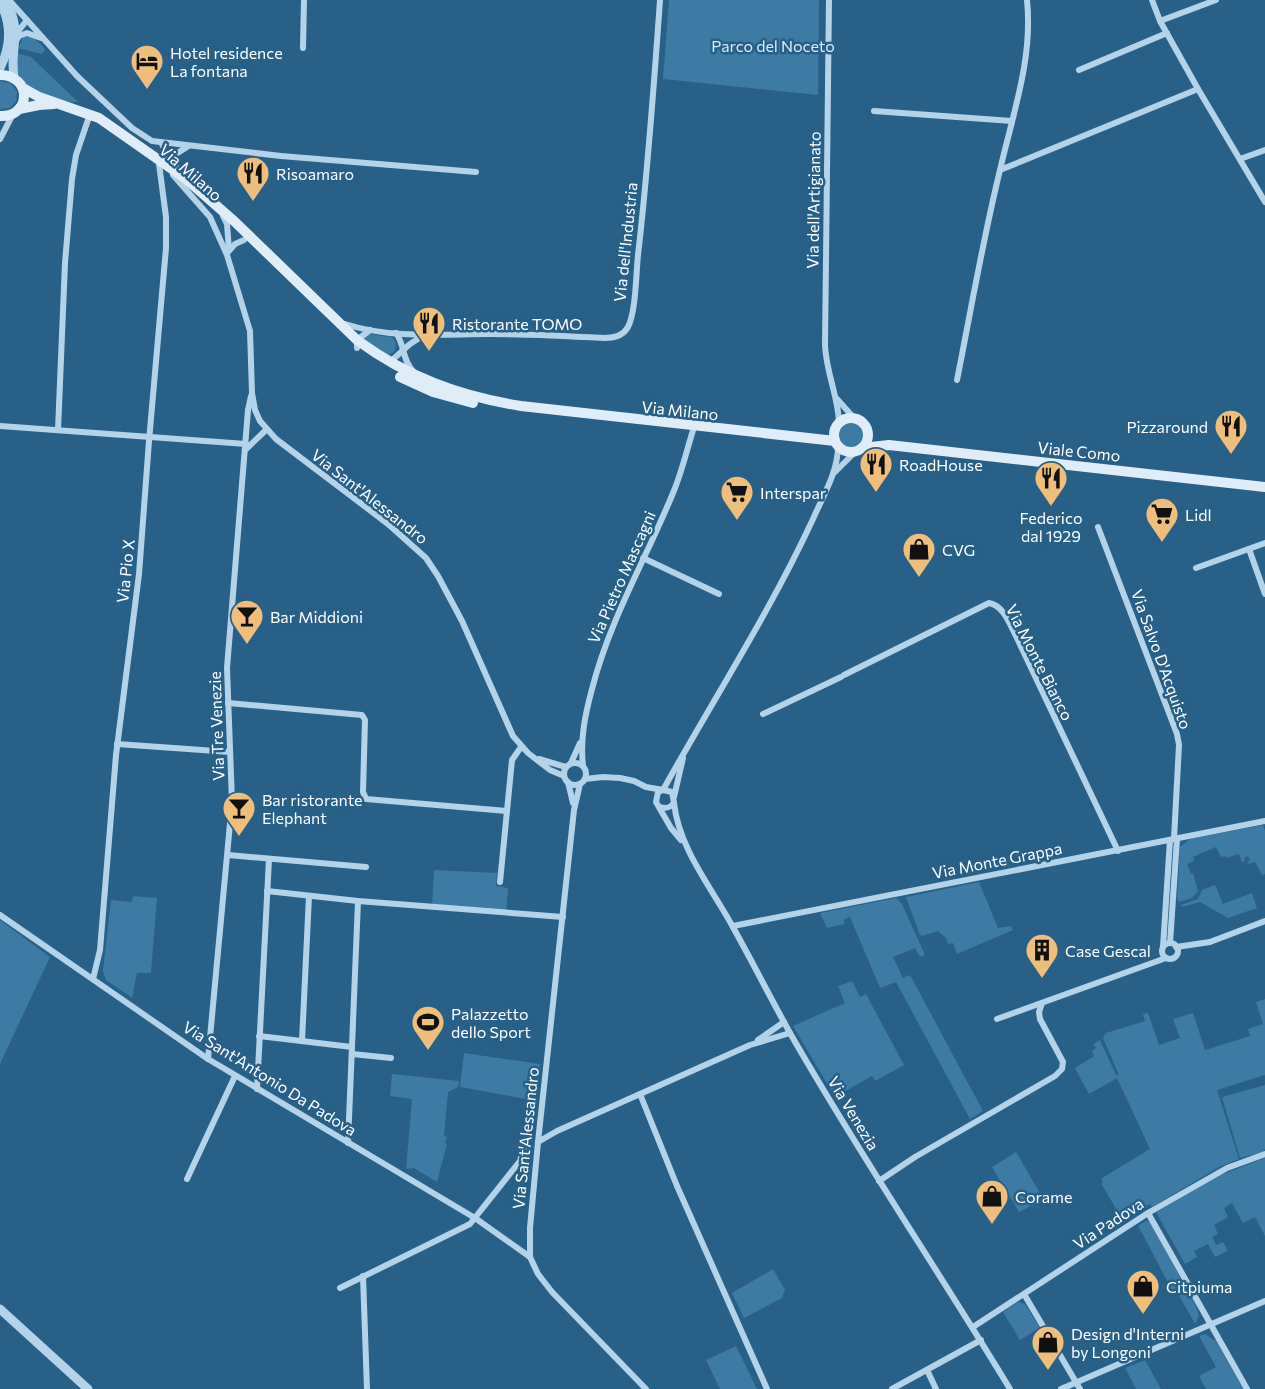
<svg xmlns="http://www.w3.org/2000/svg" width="1265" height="1389" font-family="Commissioner,sans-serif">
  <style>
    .green { fill: #3d7aa4 }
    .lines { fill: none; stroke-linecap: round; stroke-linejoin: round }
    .minor { stroke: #b5d3e8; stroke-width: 6 }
    .tertiary { stroke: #b5d3e8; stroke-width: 9 }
    .secondary { stroke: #dfedf8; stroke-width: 10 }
    .labels { text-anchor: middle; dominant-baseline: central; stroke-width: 5; stroke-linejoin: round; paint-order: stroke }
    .park-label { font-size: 16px; fill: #d8eaf7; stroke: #286088 }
    .poi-label { font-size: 16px; fill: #fff; stroke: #286088; text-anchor: start }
    .street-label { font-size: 16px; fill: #fff; stroke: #286088 }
  </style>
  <rect width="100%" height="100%" fill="#286088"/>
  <!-- green -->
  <g class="green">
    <polygon points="669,0 819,0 818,95 663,79"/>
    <path d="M28,36C36,39 41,43 45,50L42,54L18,48L23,38Z"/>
    <path d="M16,53L31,57L78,102C60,102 28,95 19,76C16,70 17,60 16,53Z"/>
    <polygon points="0,81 10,83 17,91 16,102 10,108 0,109"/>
    <polygon points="368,334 392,337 396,343 395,351 391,354 385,355 364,338"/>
    <circle cx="851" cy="435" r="14"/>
    <polygon points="1263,825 1265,831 1265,874 1262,875 1255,862 1248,864 1247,862 1250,861 1248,856 1244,858 1245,861 1242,862 1239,854 1226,858 1225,856 1221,857 1216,847 1193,857 1194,861 1187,864 1191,874 1193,873 1198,891 1192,898 1179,902 1177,898 1180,847 1190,839"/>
    <polygon points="434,870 497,873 496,886 508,888 506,912 432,906"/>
    <polygon points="979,882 998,928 1011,926 1013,930 957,954 953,943 948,944 946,938 938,931 922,936 920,935 906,897"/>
    <polygon points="1215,885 1223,904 1252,893 1257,908 1228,918 1200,902 1182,907 1181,905 1198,899 1202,890"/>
    <polygon points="133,896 157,898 151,973 137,973 132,998 106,980 103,971 111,900 132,902"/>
    <polygon points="896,898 902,904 925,955 920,957 915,948 893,957 903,978 910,975 983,1111 970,1119 896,982 880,988 850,917 843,920 845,924 827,928 820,913"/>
    <polygon points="0,920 50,957 0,1064"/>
    <polygon points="852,981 860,997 866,994 904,1065 875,1081 872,1076 835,1097 793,1026 845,1003 838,986"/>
    <polygon points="1265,999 1265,1075 1217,1090 1239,1159 1219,1167 1152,1207 1150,1204 1142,1209 1140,1207 1122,1219 1102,1185 1102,1178 1150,1149 1117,1078 1089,1094 1075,1068 1094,1056 1092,1051 1096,1048 1093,1044 1100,1040 1116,1075 1119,1075 1103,1038 1106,1033 1145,1021 1143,1014 1148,1013 1159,1045 1180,1038 1173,1019 1193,1013 1205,1050 1250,1036 1248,1029 1263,1024 1256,1002"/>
    <polygon points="464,1053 540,1064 537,1101 460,1087"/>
    <polygon points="392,1074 459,1081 458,1087 448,1092 444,1136 447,1137 445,1143 447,1144 437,1182 414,1168 406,1169 412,1099 390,1096"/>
    <polygon points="1265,1085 1265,1149 1263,1152 1240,1158 1222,1097"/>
    <polygon points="1016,1152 1044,1200 1019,1212 992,1167"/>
    <polygon points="1265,1158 1265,1236 1255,1217 1243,1223 1232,1203 1224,1208 1228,1217 1214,1225 1218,1234 1212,1237 1216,1245 1223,1242 1228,1251 1215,1257 1208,1244 1194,1251 1197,1257 1185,1264 1156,1212 1218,1176"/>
    <polygon points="1146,1221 1150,1222 1196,1306 1199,1316 1195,1324 1176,1290 1173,1292 1142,1233 1138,1226"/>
    <polygon points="773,1269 785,1290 782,1298 744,1318 732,1293"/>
    <polygon points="1018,1302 1025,1304 1040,1328 1020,1340 1003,1312"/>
    <polygon points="1205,1334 1216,1341 1243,1389 1206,1389 1199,1376 1216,1367 1199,1336"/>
    <polygon points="736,1346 757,1389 720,1389 706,1360"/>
    <polygon points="1145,1360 1161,1389 1136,1389 1125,1368"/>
  </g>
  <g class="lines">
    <!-- minor -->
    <g class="minor">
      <polyline points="9,0 77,76 132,128 152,141 281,156 476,172"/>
      <path d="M829,0L825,345C826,372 838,396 839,422"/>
      <polyline points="1152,0 1160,21 1198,89 1265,202"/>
      <polyline points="1160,21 1216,0"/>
      <polyline points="16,34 27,20"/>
      <polyline points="16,41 19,36 27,33 41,38"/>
      <polyline points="303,48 304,0"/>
      <polyline points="1079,70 1167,33"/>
      <polyline points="874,111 1012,121"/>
      <polyline points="0,139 13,114"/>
      <polyline points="162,144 167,155 179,170"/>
      <polyline points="1240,159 1265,150"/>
      <polyline points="174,164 176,154 187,147"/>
      <polyline points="1000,170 1198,89"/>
      <polyline points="173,175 210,217 227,255 250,331 252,393 255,410 260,421 276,439 388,524 426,558 438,576 462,621 513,736 528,753 550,770 564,776"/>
      <polyline points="223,216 227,224 229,250"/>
      <polyline points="228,252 235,244 244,240"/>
      <path d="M345,324C391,339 443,334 490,334C528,334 567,336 605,338C614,338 623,336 628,327C636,311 636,274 638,255C648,170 654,85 660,0"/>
      <path d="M396,333C405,345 402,360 413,371"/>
      <polyline points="357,348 357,340 370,330"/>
      <polyline points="390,362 410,344 424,335"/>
      <path d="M957,380C971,310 983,239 1000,170C1013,113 1033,59 1027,0"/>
      <polyline points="837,399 854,418"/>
      <polyline points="0,426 246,444"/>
      <polyline points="58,430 65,263 72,179 76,155 90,114"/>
      <polyline points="245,450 266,430"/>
      <polyline points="835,472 857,450"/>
      <polyline points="1098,527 1177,734 1179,745 1174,839"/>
      <polyline points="1249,549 1265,594"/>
      <polyline points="643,558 719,594"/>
      <polyline points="1196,568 1265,543"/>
      <path d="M844,675L989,603C1004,606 1009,623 1016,636L1118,851"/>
      <polyline points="228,703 362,715 365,720 363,792 366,799 507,811"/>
      <polyline points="763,714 841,677"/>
      <polyline points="117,744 230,752"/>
      <polyline points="539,759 566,767"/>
      <circle cx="575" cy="774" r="11"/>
      <polyline points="571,763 580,743"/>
      <path d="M583,766C580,739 585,715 592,689C610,619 646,559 673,493C682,472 687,449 694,427"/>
      <path d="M585,779L603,777L620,778L634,781L646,787L663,790C713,700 770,612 813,519C823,496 838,472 838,446"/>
      <polyline points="568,782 573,803"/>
      <polyline points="580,784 574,810 538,1142 530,1228 530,1257 538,1274 552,1292 646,1389"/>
      <polyline points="674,797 683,758"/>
      <path d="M674,803C679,849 712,888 734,929C753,963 771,999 790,1033C859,1154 938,1270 1010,1389"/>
      <path d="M660,807C666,809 670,808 674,803L672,792L663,790L658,792L656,802L671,828L681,840"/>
      <polyline points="228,855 366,867"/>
      <polyline points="500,882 512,760 521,747"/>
      <polyline points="267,891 358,901 563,917"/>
      <polyline points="0,915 208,1059 475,1218 530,1257"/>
      <polyline points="733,926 1265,821"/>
      <polyline points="1170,943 1177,839"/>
      <circle cx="1170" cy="951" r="8"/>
      <polyline points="1163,947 1170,840"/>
      <polyline points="1176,947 1210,942 1265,921"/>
      <polyline points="93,979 100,950 116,755 139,574 149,441 166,248 166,217 159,164"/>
      <polyline points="997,1019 1166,958"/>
      <polyline points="259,1036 352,1047"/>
      <polyline points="758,1040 784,1022"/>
      <polyline points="302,1041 309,896"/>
      <polyline points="352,1054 391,1058"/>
      <polyline points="208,1059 232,802 227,668 248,410 251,396"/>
      <polyline points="257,1089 269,859"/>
      <polyline points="640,1094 677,1186 767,1389"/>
      <polyline points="538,1142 557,1131 750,1045 790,1033"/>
      <polyline points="348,1143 358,901"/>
      <polyline points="187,1179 235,1076"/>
      <polyline points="879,1181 915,1157 1055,1076 1062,1069 1063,1062 1040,1019 1039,1012 1042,1003"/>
      <polyline points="1148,1213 1247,1389"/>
      <polyline points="363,1276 367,1389"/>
      <polyline points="340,1288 470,1224 520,1161 525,1144"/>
      <polyline points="1024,1294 1080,1389"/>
      <polyline points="973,1327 1148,1213 1227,1168 1265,1154"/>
      <polyline points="927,1370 936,1389"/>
      <polyline points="892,1389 981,1340"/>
      <polyline points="1061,1389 1265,1301"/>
    </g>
    <!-- tertiary -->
    <g class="tertiary">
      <path d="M5,0C24,32 9,47 14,77"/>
      <path d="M0,2C12,24 11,46 0,68"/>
      <polyline points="0,1309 88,1389"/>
    </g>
    <!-- secondary -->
    <g class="secondary">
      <path d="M0,75C32,75 32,117 0,116"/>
      <path d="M23,88L39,97L99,118L186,179L234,221L357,340C407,377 459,396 521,406L835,441"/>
      <polyline points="19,109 39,105 54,104"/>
      <polyline points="400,377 433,392 473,403"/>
      <circle cx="851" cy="435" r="17"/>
      <polyline points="862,448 889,445 1265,487"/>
    </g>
  </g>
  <!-- icons -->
  <defs>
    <symbol id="hotel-pin" viewBox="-11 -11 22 30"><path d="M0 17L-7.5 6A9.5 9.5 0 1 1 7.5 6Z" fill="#f0be7b" stroke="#286088"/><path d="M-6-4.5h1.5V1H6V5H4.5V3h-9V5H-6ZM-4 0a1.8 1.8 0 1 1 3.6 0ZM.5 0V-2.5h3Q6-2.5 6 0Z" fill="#111"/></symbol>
    <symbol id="restaurant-pin" viewBox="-11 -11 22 30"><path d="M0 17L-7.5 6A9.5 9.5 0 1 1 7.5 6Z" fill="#f0be7b" stroke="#286088"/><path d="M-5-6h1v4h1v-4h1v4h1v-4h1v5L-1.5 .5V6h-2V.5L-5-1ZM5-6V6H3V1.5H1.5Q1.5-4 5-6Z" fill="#111"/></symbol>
    <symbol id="supermarket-pin" viewBox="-11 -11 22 30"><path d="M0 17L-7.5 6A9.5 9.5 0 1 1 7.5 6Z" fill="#f0be7b" stroke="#286088"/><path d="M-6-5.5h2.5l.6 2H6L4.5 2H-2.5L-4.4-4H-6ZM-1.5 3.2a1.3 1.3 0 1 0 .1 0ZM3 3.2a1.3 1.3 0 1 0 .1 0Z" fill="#111"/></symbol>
    <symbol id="shop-pin" viewBox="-11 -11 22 30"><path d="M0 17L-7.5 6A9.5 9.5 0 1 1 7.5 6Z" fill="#f0be7b" stroke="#286088"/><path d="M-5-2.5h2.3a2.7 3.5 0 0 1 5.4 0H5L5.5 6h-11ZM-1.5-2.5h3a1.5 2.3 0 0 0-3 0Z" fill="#111"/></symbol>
    <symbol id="bar-pin" viewBox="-11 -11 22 30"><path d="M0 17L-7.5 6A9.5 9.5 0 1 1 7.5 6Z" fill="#f0be7b" stroke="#286088"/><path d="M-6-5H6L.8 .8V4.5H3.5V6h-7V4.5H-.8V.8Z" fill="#111"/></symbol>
    <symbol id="building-pin" viewBox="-11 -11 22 30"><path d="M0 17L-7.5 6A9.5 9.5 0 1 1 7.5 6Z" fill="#f0be7b" stroke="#286088"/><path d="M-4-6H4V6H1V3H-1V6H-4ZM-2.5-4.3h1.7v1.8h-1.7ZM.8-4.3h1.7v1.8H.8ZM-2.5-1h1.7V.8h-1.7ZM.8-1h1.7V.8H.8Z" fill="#111"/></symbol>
    <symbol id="stadium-pin" viewBox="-11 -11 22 30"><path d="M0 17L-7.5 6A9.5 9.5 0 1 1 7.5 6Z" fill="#f0be7b" stroke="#286088"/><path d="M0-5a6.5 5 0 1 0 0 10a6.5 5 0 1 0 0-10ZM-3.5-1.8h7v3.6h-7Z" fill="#111"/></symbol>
  </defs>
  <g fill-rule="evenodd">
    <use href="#hotel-pin" x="128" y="42" width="38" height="52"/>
    <use href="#restaurant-pin" x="234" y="154" width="38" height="52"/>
    <use href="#restaurant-pin" x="410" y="304" width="38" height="52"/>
    <use href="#restaurant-pin" x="1212" y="407" width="38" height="52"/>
    <use href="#restaurant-pin" x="857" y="445" width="38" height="52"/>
    <use href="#restaurant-pin" x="1032" y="459" width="38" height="52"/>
    <use href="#supermarket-pin" x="718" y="473" width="38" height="52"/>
    <use href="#supermarket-pin" x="1143" y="495" width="38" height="52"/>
    <use href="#shop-pin" x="900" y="530" width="38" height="52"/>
    <use href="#bar-pin" x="228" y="597" width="38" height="52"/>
    <use href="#bar-pin" x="220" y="789" width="38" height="52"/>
    <use href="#building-pin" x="1023" y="931" width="38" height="52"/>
    <use href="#stadium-pin" x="409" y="1003" width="38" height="52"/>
    <use href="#shop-pin" x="973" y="1177" width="38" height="52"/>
    <use href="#shop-pin" x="1124" y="1267" width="38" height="52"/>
    <use href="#shop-pin" x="1029" y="1323" width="38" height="52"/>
  </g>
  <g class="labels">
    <!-- park labels -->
    <g class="park-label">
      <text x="773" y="45">Parco del Noceto</text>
    </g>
    <!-- poi labels -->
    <g class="poi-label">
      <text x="170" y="52">Hotel residence<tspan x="170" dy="18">La fontana</tspan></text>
      <text x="276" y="173">Risoamaro</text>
      <text x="452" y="323">Ristorante TOMO</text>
      <text x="1208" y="426" text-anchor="end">Pizzaround</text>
      <text x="899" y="464">RoadHouse</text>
      <text x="760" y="492">Interspar</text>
      <text x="1185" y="514">Lidl</text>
      <text x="1051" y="517" text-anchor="middle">Federico<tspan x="1051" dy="18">dal 1929</tspan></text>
      <text x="942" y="549">CVG</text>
      <text x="270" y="616">Bar Middioni</text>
      <text x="262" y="799">Bar ristorante<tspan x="262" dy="18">Elephant</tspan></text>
      <text x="1065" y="950">Case Gescal</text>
      <text x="451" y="1013">Palazzetto<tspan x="451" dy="18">dello Sport</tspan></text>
      <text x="1015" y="1196">Corame</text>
      <text x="1166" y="1286">Citpiuma</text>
      <text x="1071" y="1333">Design d'Interni<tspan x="1071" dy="18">by Longoni</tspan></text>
    </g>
    <!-- street labels -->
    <g class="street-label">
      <text transform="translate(191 172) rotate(41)">Via Milano</text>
      <text transform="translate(813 200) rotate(-89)">Via dell'Artigianato</text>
      <text transform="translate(625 242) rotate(-84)">Via dell'Industria</text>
      <text transform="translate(680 410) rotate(6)">Via Milano</text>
      <text transform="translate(1079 451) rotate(6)">Viale Como</text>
      <text transform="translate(370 496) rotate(38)">Via Sant'Alessandro</text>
      <text transform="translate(125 571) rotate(-84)">Via Pio X</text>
      <text transform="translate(621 577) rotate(-66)">Via Pietro Mascagni</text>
      <text transform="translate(1162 659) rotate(70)">Via Salvo D'Acquisto</text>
      <text transform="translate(1040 662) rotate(63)">Via Monte Bianco</text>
      <text transform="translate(216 726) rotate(-92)">Via Tre Venezie</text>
      <text transform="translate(997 860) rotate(-11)">Via Monte Grappa</text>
      <text transform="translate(270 1078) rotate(32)">Via Sant'Antonio Da Padova</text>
      <text transform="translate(854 1113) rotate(59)">Via Venezia</text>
      <text transform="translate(525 1138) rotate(-84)">Via Sant'Alessandro</text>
      <text transform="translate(1108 1223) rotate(-33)">Via Padova</text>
    </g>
  </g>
</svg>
